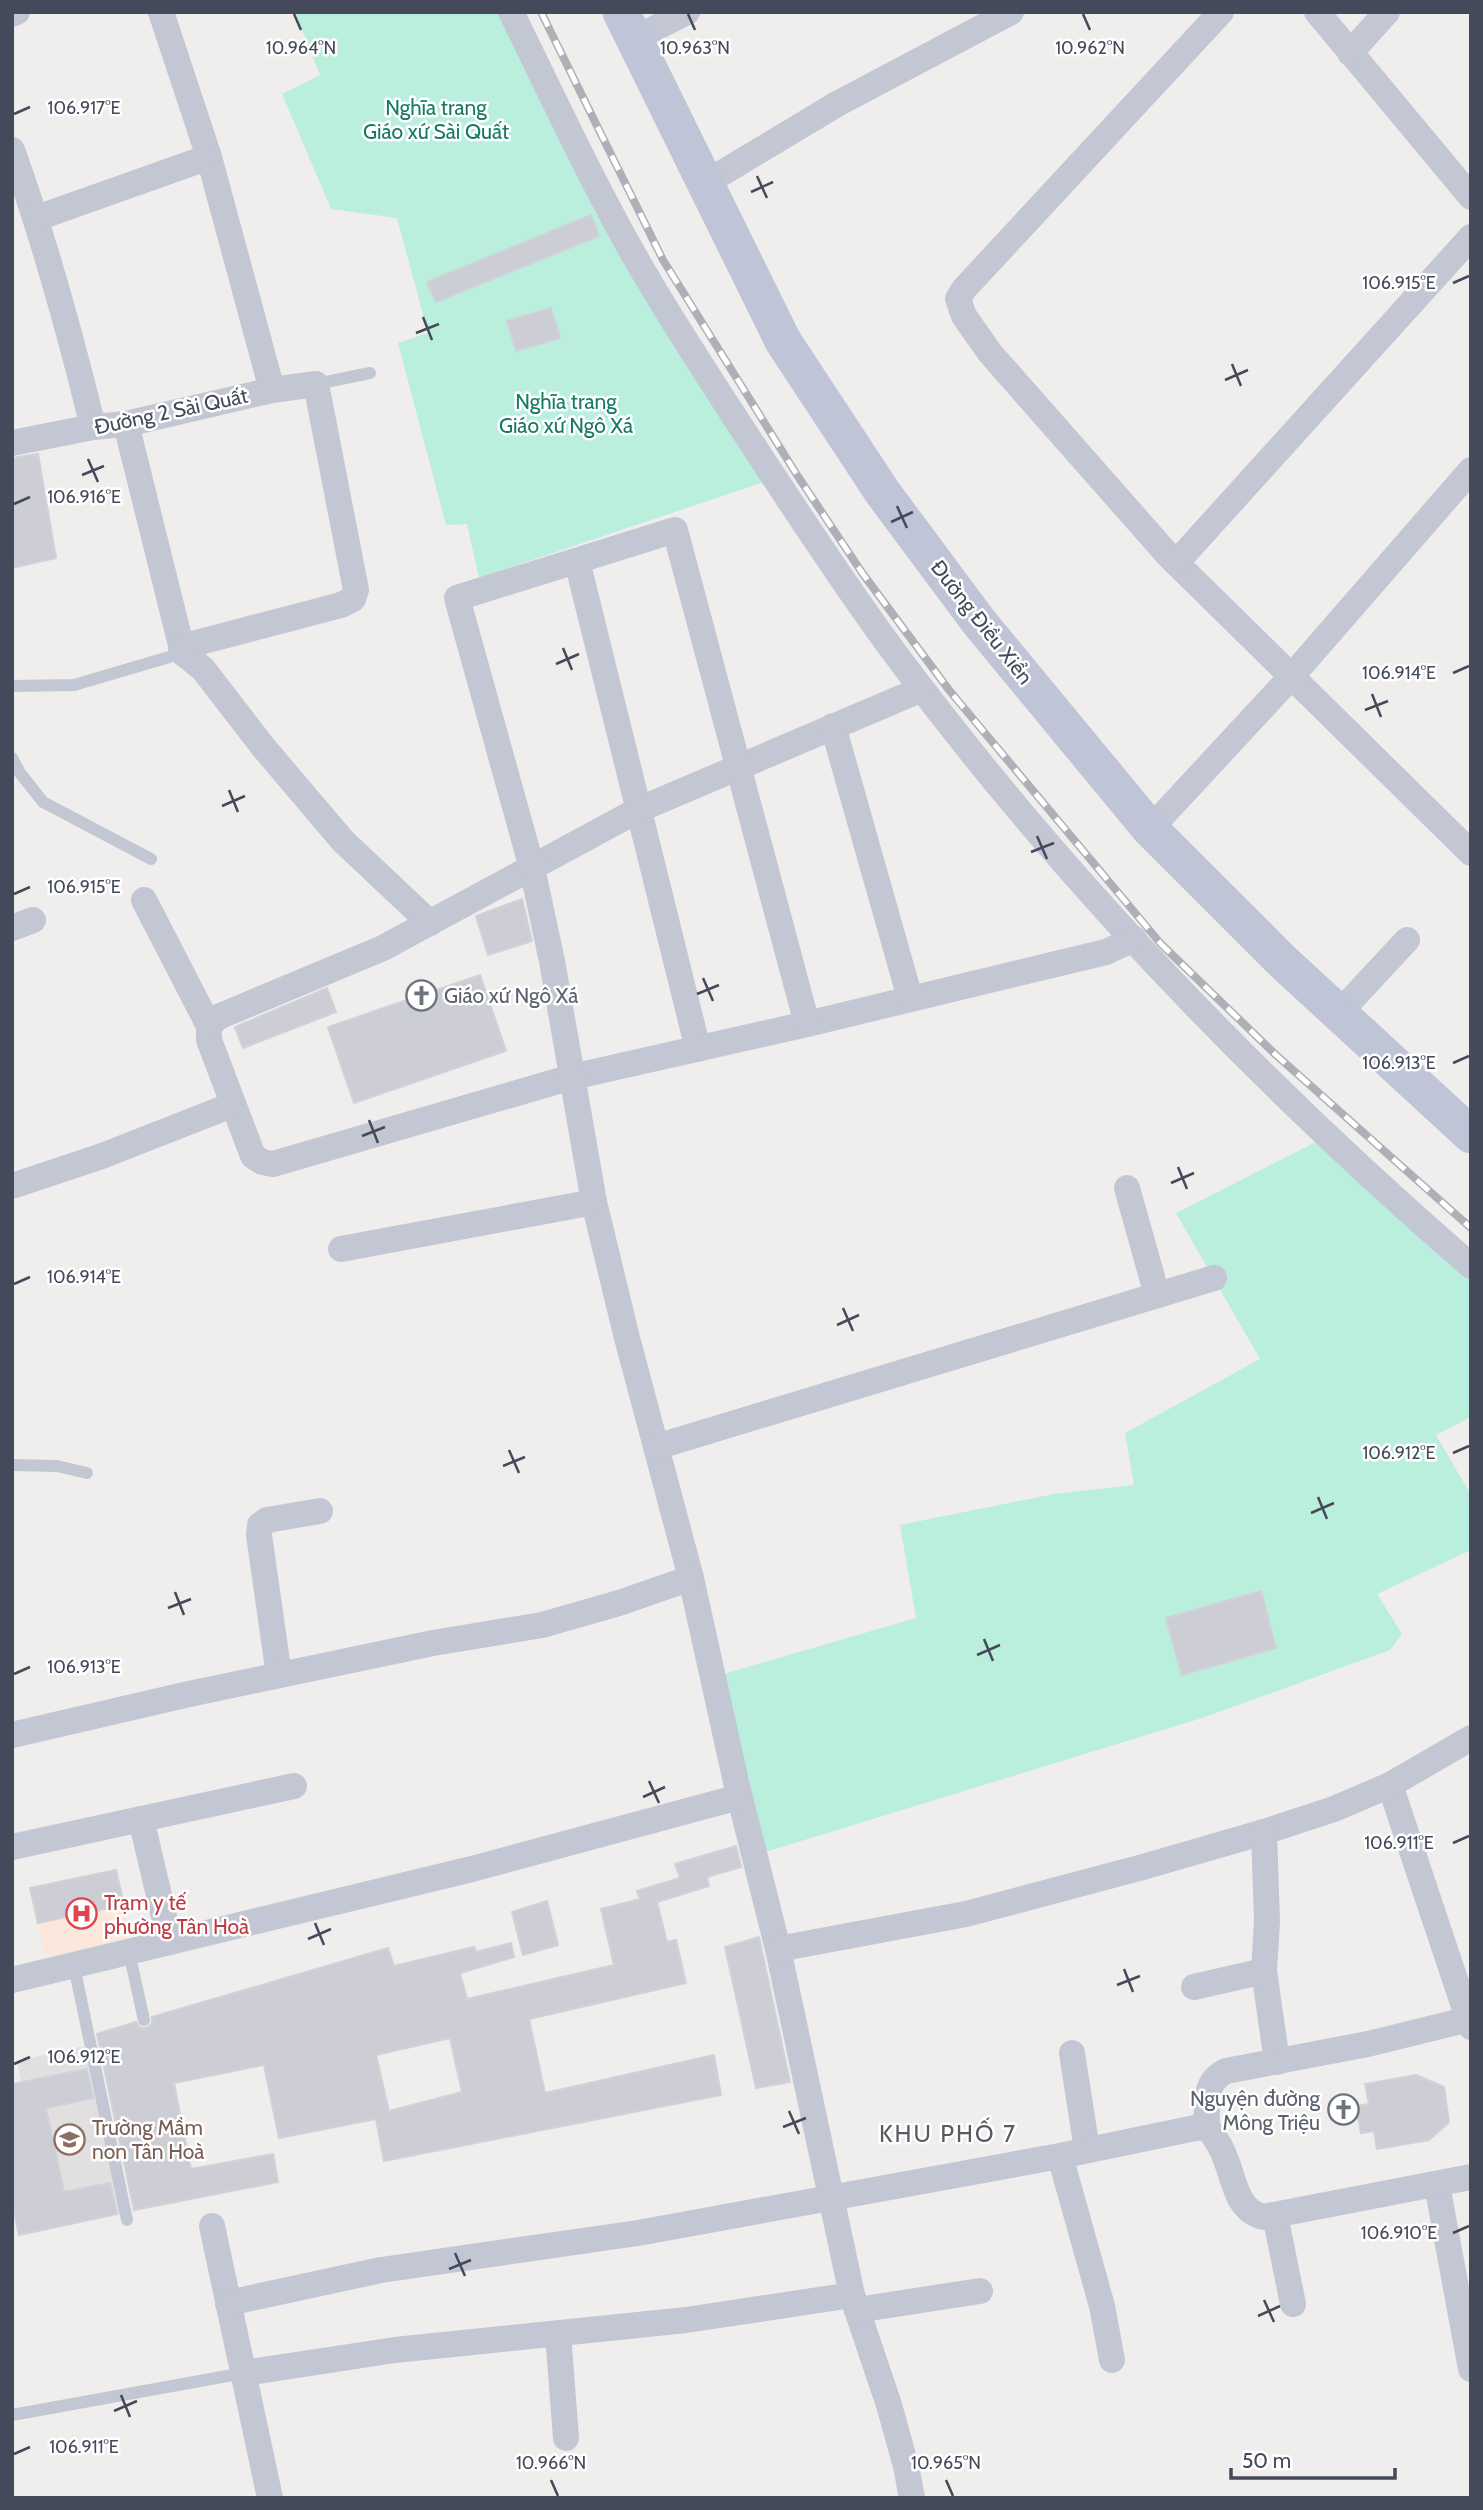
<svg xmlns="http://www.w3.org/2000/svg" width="1483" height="2510" font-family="Cabin,sans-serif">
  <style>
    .education { fill: #e1dfdf }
    .medical { fill: #fbe7dc }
    .green { fill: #baeedd }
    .building { fill: #cccdd5; stroke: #d1d1d9; stroke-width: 2; fill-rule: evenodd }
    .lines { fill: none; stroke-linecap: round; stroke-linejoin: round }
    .lane { stroke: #c3c7d4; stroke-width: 12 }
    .street { stroke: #c3c7d4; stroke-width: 26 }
    .secondary { stroke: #bfc4d6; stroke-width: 37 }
    .rail-casing { stroke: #afb0b7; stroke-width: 8 }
    .rail { stroke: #fff; stroke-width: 5; stroke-dasharray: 16; stroke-linecap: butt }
    .ticks { fill: none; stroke: #454a5a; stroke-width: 2.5 }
    .labels { text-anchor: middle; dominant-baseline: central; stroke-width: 5; stroke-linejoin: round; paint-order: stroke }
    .park-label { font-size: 21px; fill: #167b65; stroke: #fff }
    .street-label { font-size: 21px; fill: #454a5a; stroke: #fff }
    .worship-label { font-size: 21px; fill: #5b616d; stroke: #fff; text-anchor: start }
    .health-label { font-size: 21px; fill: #be3a42; stroke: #fff; text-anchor: start }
    .education-label { font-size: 21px; fill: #785e54; stroke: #fff; text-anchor: start }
    .quarter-label { font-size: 24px; letter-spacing: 2px; fill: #595b62; stroke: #fff }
    .ticks-label { font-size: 18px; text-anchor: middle; fill: #454a5a; stroke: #fff; stroke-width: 5; stroke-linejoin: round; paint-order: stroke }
  </style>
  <rect width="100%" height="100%" fill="#f0eded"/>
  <!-- education -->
  <polygon class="education" points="86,2046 121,2214 49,2228 17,2061"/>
  <!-- medical -->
  <polygon class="medical" points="116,1870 131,1944 47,1964 30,1888"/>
  <!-- green -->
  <g class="green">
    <polygon points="295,12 503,12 767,481 479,578 467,524 446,525 398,343 428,333 397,218 331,209 282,94 320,75"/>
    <polygon points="1318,1141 1471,1277 1471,1417 1436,1435 1471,1495 1471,1550 1377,1594 1402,1634 1390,1650 1202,1718 762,1853 720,1675 916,1618 900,1525 1054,1494 1134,1485 1125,1433 1260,1359 1176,1213"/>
  </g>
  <!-- building -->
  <g class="building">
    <polygon points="591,215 599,236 436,302 427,282"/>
    <polygon points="551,308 560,338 516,351 507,321"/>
    <polygon points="38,454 56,558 12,568 12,458"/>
    <polygon points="522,899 532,941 488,955 476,916"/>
    <polygon points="480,975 506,1051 354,1103 328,1027"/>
    <polygon points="327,988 336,1012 243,1048 235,1027"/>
    <polygon points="1261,1591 1276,1648 1182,1675 1166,1618"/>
    <path d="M736,1846L741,1867L707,1877L709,1886L657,1902L667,1942L676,1940L686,1983L529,2019L545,2093L714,2055L721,2095L384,2161L376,2119L279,2138L264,2065L174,2083L191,2169L273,2154L278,2182L134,2210L97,2034L136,2022L141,2028H147L152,2023V2017L388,1948L394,1966L474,1947L476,1952L511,1943L514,1957L460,1973L467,1999L614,1965L601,1909L640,1899L637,1891L680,1878L675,1864ZM450,2038L462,2092L389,2111L376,2055Z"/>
    <polygon points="116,1870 124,1905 91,1912 93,1920 72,1924 70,1916 38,1923 30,1888"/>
    <polygon points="547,1901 558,1945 523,1955 512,1912"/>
    <polygon points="759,1937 790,2082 756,2088 725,1947"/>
    <polygon points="87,2069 93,2098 46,2108 64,2192 110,2183 117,2214 19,2235 12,2202 12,2084"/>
    <polygon points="1416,2075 1444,2087 1449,2122 1429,2140 1377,2149 1374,2131 1361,2133 1356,2106 1369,2104 1365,2084"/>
  </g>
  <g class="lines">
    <!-- lane -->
    <g class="lane">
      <polyline points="316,384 370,373"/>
      <polyline points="12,686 74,685 183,653"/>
      <polyline points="12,758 20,773 43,802 151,859"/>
      <polyline points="12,1465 57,1466 87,1473"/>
      <polyline points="129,1952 144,2020"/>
      <polyline points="74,1966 127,2220"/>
      <polyline points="12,2415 244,2373"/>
    </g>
    <!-- street -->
    <g class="street">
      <polyline points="161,12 209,157 272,390"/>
      <path d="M511,12C555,101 596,191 646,276C685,342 728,407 770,471C811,533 852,596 897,656C1064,880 1260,1083 1471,1266"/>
      <polyline points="1221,12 964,289 958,299 964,316 990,353 1168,555 1471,853"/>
      <polyline points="1317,12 1471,197"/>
      <polyline points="12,14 17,12"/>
      <polyline points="634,39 687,12"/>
      <polyline points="1350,53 1387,12"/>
      <path d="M12,150C45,241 70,333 93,427"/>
      <polyline points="704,184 837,104 1011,12"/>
      <polyline points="37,218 209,157"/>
      <polyline points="126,424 183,653 203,669 264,748 343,841 430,923"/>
      <polyline points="12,443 93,427 126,424 272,390 316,384 356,590 353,599 341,605 181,647"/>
      <polyline points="577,561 698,1049"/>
      <polyline points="1176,563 1471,237"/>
      <polyline points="922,689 638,810 383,948 218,1017 209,1026 209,1040 253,1156 262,1162 273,1164 572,1077 807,1024 1106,952 1134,939"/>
      <polyline points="833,726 910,998"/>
      <polyline points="1150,829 1291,677 1471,470"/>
      <polyline points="144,900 209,1026"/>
      <polyline points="12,928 33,920"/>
      <polyline points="1338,1014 1407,940"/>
      <polyline points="807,1024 675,530 457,598 532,868 552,961 594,1202 627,1338 691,1578 736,1782 778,1949 852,2295 889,2405 906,2466 912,2498"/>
      <polyline points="12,1186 102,1156 232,1105"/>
      <polyline points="1127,1188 1157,1295"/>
      <polyline points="341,1249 594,1202"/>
      <polyline points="656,1447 1214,1278"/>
      <polyline points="279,1675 259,1535 260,1525 267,1520 320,1511"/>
      <polyline points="12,1735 189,1694 433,1643 542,1625 619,1603 691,1578"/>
      <polyline points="1390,1785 1471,2027"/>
      <polyline points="141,1819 170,1942"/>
      <polyline points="12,1847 294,1786"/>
      <polyline points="778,1949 966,1914 1143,1867 1264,1832 1334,1809 1390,1785 1471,1738"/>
      <polyline points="1264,1971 1277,2062"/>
      <polyline points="12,1980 472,1869 739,1797"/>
      <polyline points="1194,1987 1264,1971 1267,1921 1264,1832"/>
      <polyline points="1072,2053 1087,2150"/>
      <path d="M1207,2127C1207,2105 1203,2082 1226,2071L1368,2044L1469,2019"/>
      <polyline points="1060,2156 1102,2306 1112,2360"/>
      <polyline points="1437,2185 1471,2369"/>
      <polyline points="1275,2215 1293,2304"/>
      <polyline points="212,2226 270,2498"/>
      <path d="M228,2303L381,2270L638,2233L1060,2156L1195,2128L1207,2127C1215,2137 1222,2148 1226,2160C1235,2183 1237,2210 1263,2217L1471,2177"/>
      <polyline points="857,2310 980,2291"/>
      <polyline points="558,2334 566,2438"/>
      <polyline points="244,2373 395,2350 686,2320 852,2295"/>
    </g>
    <!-- secondary -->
    <polyline class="secondary" points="621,12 783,341 883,493 979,622 1150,829 1280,959 1471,1135"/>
    <defs>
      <polyline id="rail" points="541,12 663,260 797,475 863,574 949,690 1161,944 1276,1055 1471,1228"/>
    </defs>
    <!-- rail casing -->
    <use href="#rail" class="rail-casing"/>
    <!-- rail -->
    <use href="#rail" class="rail"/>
  </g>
  <!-- ticks -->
  <path class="ticks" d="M294,14L301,30M688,14L695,30M1083,14L1090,30M14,114L30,107M757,176L767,198M751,192L773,182M1453,283L1469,276M423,317L432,340M416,333L439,324M1232,364L1241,386M1225,380L1248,370M88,459L98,482M82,475L104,466M14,504L30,497M897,506L907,528M891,522L913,512M563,648L572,670M556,664L579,654M1453,673L1469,666M1372,694L1381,717M1365,710L1388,701M229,790L238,812M222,806L245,796M1037,836L1047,859M1031,852L1054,843M14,894L30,887M703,978L713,1001M697,994L719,985M1453,1063L1469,1056M369,1120L378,1143M362,1136L385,1127M1178,1167L1187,1189M1171,1183L1194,1173M14,1284L30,1277M843,1308L853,1331M837,1325L859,1315M509,1450L519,1473M1453,1453L1469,1446M503,1466L525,1457M1318,1497L1327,1519M1311,1513L1334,1503M175,1592L184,1615M168,1608L191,1599M984,1639L993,1661M977,1655L1000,1645M14,1674L30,1667M649,1781L659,1803M643,1797L665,1787M1453,1843L1469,1836M315,1923L324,1945M308,1939L331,1929M1124,1969L1133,1992M1117,1985L1140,1976M14,2064L30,2057M789,2111L799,2134M783,2127L806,2118M1453,2233L1469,2226M455,2253L465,2276M449,2269L471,2260M1264,2300L1274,2322M1258,2316L1280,2306M121,2395L130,2417M114,2411L137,2401M14,2454L30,2447M551,2480L558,2496M946,2480L953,2496"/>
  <!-- icons -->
  <defs>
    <symbol id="church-ring" viewBox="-11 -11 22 22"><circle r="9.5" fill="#fff" stroke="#6b7280" stroke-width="1.5"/><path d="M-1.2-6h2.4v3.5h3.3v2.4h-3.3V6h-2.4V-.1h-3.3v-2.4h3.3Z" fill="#6b7280"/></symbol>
    <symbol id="hospital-ring" viewBox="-11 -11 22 22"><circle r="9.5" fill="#fff" stroke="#e0444e" stroke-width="1.5"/><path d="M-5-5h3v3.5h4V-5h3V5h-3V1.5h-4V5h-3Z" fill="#e0444e"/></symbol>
    <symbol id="school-ring" viewBox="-11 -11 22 22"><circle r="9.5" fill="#fff" stroke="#8d6e63" stroke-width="1.5"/><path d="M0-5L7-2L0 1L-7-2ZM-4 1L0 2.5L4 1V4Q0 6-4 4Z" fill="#8d6e63"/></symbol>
  </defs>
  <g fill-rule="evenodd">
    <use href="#church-ring" x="404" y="978" width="35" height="35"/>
    <use href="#hospital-ring" x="64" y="1896" width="35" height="35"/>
    <use href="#church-ring" x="1326" y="2092" width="35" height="35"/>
    <use href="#school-ring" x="52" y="2122" width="35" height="35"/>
  </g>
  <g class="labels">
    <!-- park labels -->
    <g class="park-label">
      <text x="436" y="107">Nghĩa trang<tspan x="436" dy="24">Giáo xứ Sài Quất</tspan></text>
      <text x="566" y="401">Nghĩa trang<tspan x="566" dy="24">Giáo xứ Ngô Xá</tspan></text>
    </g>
    <!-- street labels -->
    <g class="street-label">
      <text transform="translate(171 411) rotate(-12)">Đường 2 Sài Quất</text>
      <text transform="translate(982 622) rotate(52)">Đường Điều Xiển</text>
    </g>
    <!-- worship labels -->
    <g class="worship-label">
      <text x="444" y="995">Giáo xứ Ngô Xá</text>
      <text x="1320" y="2098" text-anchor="end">Nguyện đường<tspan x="1320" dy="24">Mông Triệu</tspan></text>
    </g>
    <!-- health labels -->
    <g class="health-label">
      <text x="104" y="1902">Trạm y tế<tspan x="104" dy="24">phường Tân Hoà</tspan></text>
    </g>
    <!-- education labels -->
    <g class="education-label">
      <text x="92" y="2127">Trường Mầm<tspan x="92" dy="24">non Tân Hoà</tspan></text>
    </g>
    <!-- quarter labels -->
    <g class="quarter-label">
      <text x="948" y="2133">KHU PHỐ 7</text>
    </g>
  </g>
  <g class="ticks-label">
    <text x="301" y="54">10.964°N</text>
    <text x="695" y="54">10.963°N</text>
    <text x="1090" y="54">10.962°N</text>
    <text x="84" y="114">106.917°E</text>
    <text x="1399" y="289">106.915°E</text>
    <text x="84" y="503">106.916°E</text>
    <text x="1399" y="679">106.914°E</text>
    <text x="84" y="893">106.915°E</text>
    <text x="1399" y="1069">106.913°E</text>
    <text x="84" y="1283">106.914°E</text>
    <text x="1399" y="1459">106.912°E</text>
    <text x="84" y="1673">106.913°E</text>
    <text x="1399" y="1849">106.911°E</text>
    <text x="84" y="2063">106.912°E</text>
    <text x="1399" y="2239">106.910°E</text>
    <text x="84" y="2453">106.911°E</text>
    <text x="551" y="2469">10.966°N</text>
    <text x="946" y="2469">10.965°N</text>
  </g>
  <!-- border -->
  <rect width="1483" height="2510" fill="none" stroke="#454a5a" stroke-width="28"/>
  <!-- scale -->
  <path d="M1231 2468v10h164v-10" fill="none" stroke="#454a5a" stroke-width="3.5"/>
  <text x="1242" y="2468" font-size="21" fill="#454a5a" stroke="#ffffff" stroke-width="5" paint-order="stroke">50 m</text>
</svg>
